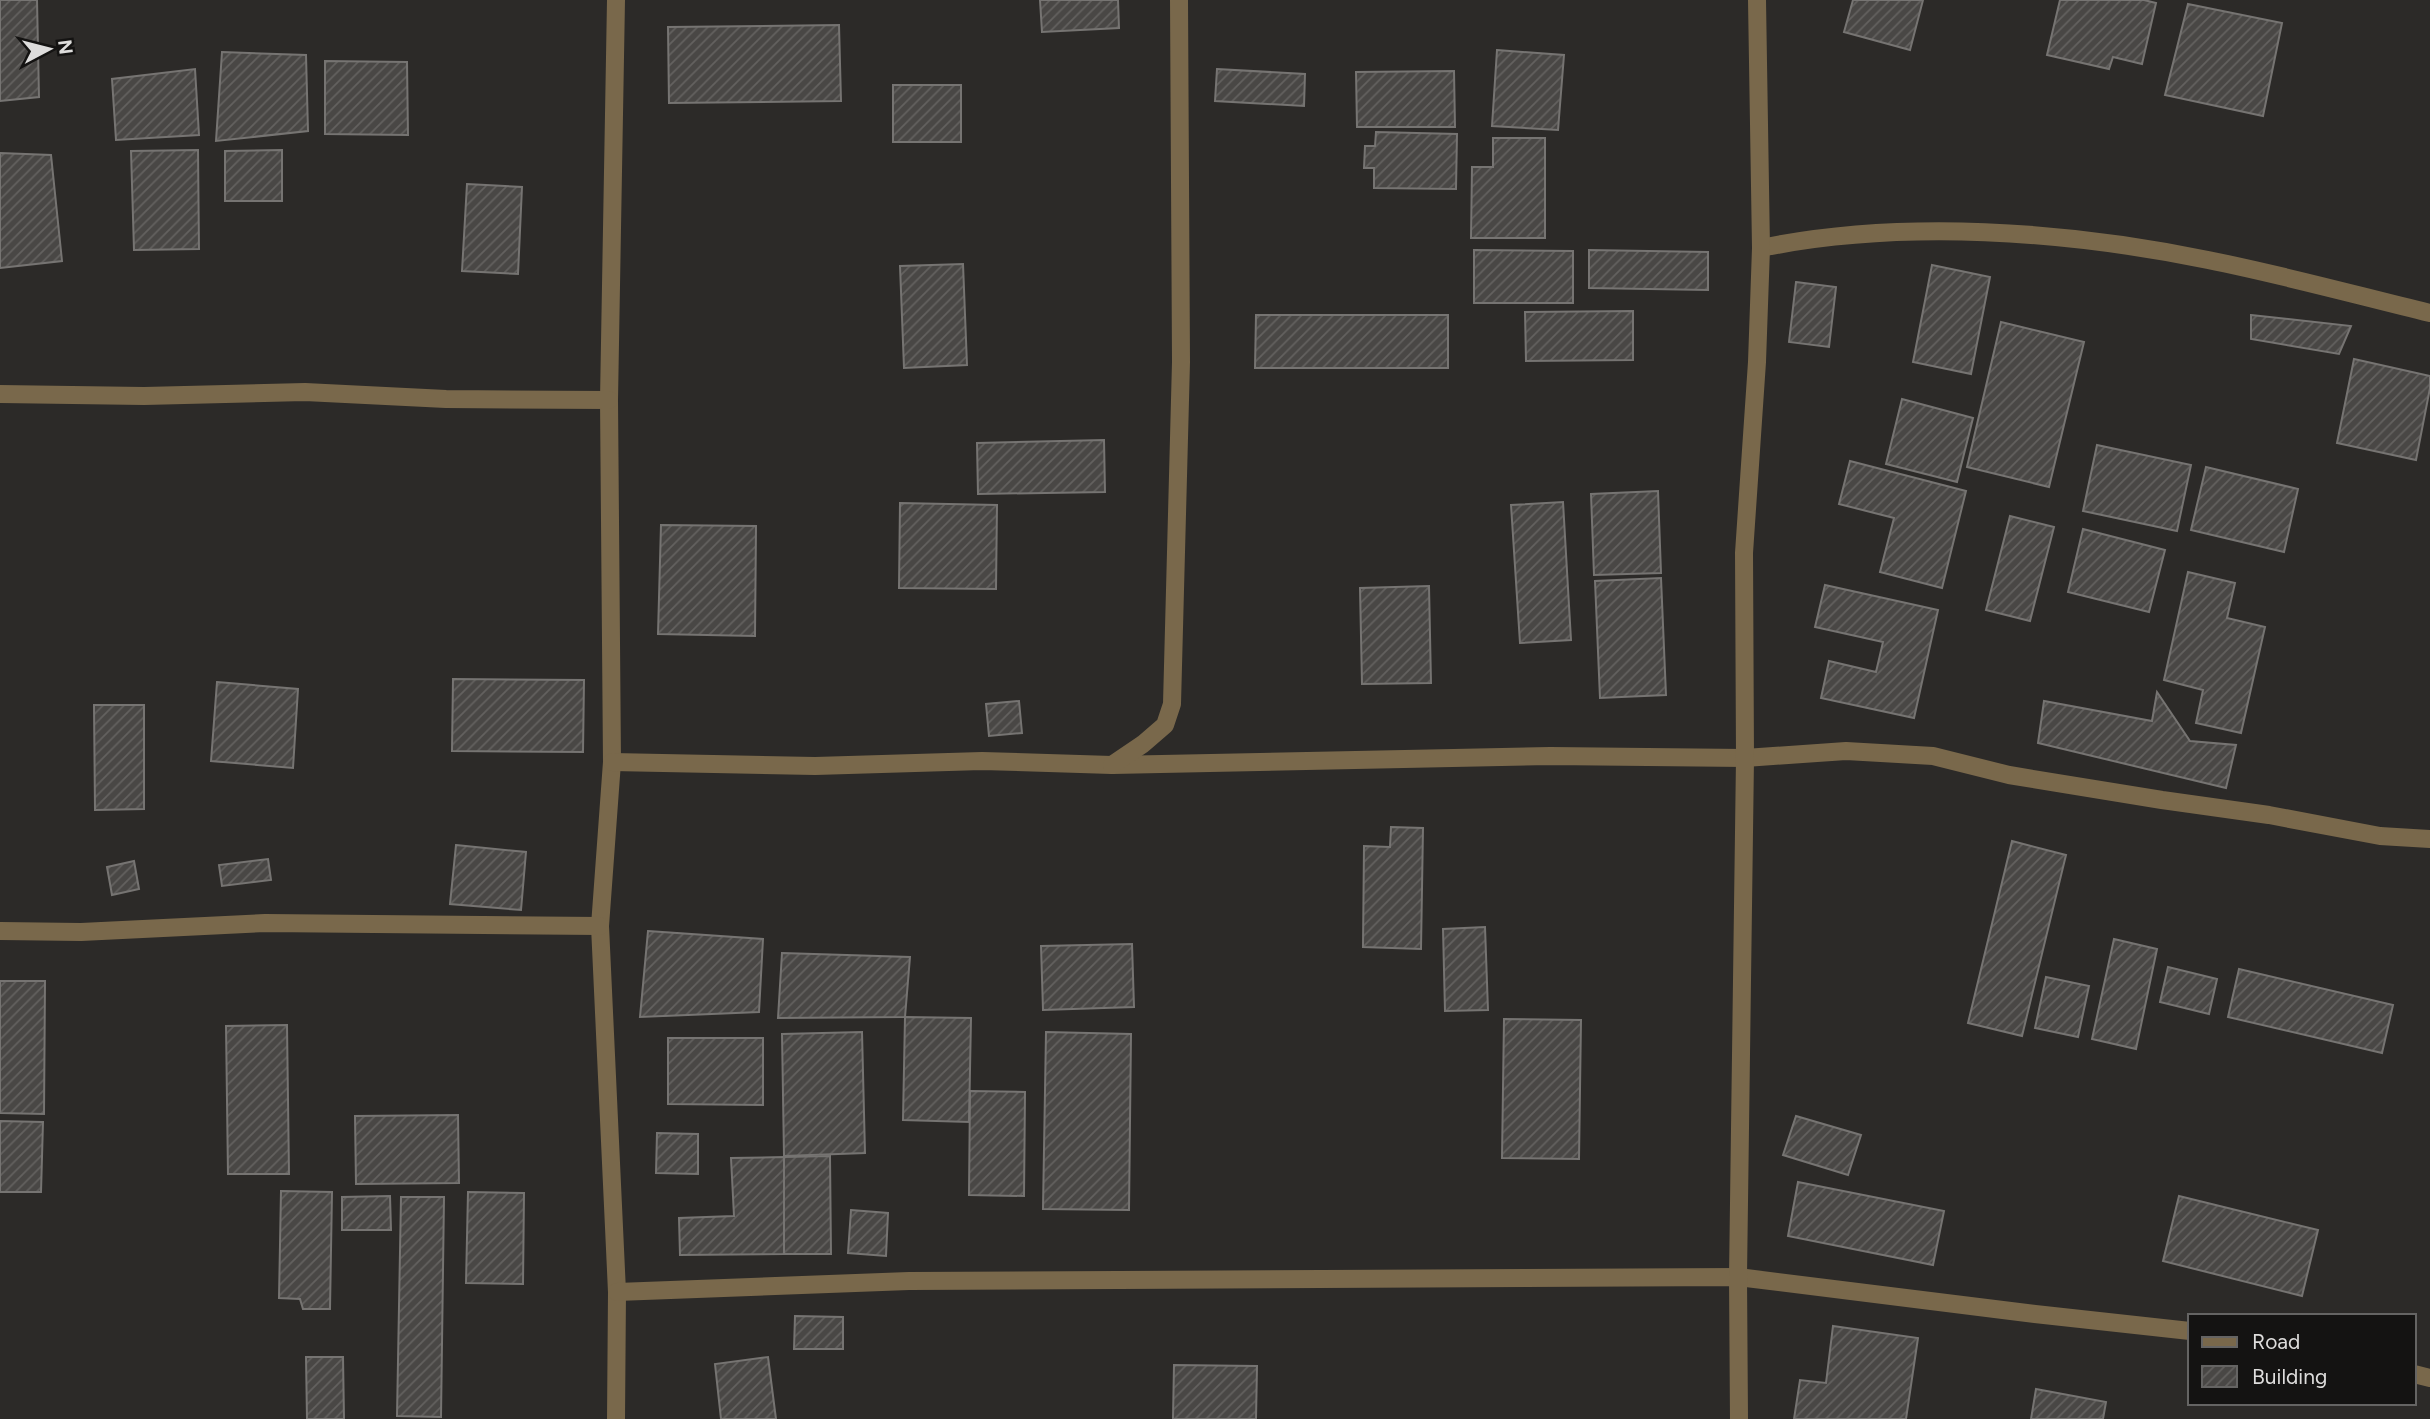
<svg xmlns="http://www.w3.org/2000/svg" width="2430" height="1419" font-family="Figtree,sans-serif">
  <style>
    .building { fill: url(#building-hatch); stroke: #767472; stroke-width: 2 }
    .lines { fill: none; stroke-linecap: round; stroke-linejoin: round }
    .minor { stroke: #79684b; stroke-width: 18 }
  </style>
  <defs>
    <pattern id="building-hatch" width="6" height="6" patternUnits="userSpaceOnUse" patternTransform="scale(1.75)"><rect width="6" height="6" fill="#494745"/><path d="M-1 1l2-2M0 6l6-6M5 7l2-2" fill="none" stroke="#63615f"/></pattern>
  </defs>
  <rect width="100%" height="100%" fill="#2c2a28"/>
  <!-- building -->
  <g class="building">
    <polygon points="0,0 37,0 39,97 0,101"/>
    <polygon points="1040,0 1118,0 1119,28 1042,32"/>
    <polygon points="1853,0 1923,0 1910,50 1844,32"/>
    <polygon points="2060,0 2144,0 2156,3 2142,64 2113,57 2109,69 2047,55"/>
    <polygon points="2188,4 2282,23 2263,116 2165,95"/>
    <polygon points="839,25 841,101 669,103 668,27"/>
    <polygon points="1497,50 1564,55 1558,130 1492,126"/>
    <polygon points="222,52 306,55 308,131 216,141"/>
    <polygon points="325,61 407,62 408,135 325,134"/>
    <polygon points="195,69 199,135 116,140 112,79"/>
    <polygon points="1217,69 1305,74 1304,106 1215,101"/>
    <polygon points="1454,71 1455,127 1357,127 1356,72"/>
    <rect x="893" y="85" width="68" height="57"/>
    <polygon points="1376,132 1457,134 1456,189 1374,188 1374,168 1364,168 1365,146 1375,146"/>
    <polygon points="1493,138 1545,138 1545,238 1471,238 1472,167 1493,167"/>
    <polygon points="198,150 199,249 134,250 131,151"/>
    <polygon points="282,150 282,201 225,201 225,151"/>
    <polygon points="0,153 51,155 62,261 0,268"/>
    <polygon points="467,184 522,187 518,274 462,271"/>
    <polygon points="1474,250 1573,251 1573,303 1474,303"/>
    <polygon points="1589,250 1708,252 1708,290 1589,288"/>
    <polygon points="963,264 967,365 904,368 900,266"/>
    <polygon points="1932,265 1990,277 1971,374 1913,362"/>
    <polygon points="1796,282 1836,287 1829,347 1789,342"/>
    <polygon points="1633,311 1633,360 1526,361 1525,312"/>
    <polygon points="1256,315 1448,315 1448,368 1255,368"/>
    <polygon points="2251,315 2351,326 2339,354 2251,339"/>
    <polygon points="2001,322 2084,342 2049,487 1967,467"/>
    <polygon points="2354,359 2430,376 2430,388 2416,460 2337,443"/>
    <polygon points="1902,399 1973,418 1957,482 1886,464"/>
    <polygon points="1104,440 1105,492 978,494 977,443"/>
    <polygon points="2097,445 2191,465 2177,531 2083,511"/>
    <polygon points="1850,461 1966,491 1942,588 1880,572 1894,518 1839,504"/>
    <polygon points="2206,467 2298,489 2284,552 2191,530"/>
    <polygon points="1658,491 1661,573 1594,575 1591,494"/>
    <polygon points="1563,502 1571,640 1520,643 1511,505"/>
    <polygon points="900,503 997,505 996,589 899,588"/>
    <polygon points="2010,516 2054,527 2030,621 1986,610"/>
    <polygon points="661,525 756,526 755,636 658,634"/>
    <polygon points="2083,529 2165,550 2149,612 2068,592"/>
    <polygon points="2188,572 2235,583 2227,618 2265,627 2241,733 2196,723 2203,690 2164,680"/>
    <polygon points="1661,578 1666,695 1600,698 1595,581"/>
    <polygon points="1825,585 1938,610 1914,718 1821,698 1829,661 1876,672 1883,642 1815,627"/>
    <polygon points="1429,586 1431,683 1362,684 1360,588"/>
    <polygon points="453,679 584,680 583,752 452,751"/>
    <polygon points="217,682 298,689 293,768 211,761"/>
    <polygon points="2157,692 2190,741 2236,745 2226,788 2038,743 2044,701 2152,721"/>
    <polygon points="1019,701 1022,733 989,736 986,704"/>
    <polygon points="94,705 144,705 144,809 95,810"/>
    <polygon points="1391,827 1423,828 1421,949 1363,947 1364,846 1390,847"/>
    <polygon points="2012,841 2066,855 2022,1036 1968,1023"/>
    <polygon points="456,845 526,852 521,910 450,904"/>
    <polygon points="268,859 271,880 222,886 219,865"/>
    <polygon points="134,861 139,889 112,895 107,867"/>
    <polygon points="1485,927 1488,1010 1445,1011 1443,929"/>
    <polygon points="648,931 763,939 759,1012 640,1017"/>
    <polygon points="2114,939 2157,949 2136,1049 2092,1039"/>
    <polygon points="1132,944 1134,1007 1043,1010 1041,946"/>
    <polygon points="782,953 910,957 905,1017 778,1018"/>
    <polygon points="2168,967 2217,979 2209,1014 2160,1002"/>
    <polygon points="2239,969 2393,1005 2382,1053 2228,1017"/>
    <polygon points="2046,977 2089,986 2078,1037 2035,1028"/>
    <polygon points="0,981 45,981 44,1114 0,1113"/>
    <polygon points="905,1017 971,1018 969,1122 903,1120"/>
    <polygon points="1504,1019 1581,1020 1579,1159 1502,1158"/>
    <polygon points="287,1025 289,1174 228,1174 226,1026"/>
    <polygon points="862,1032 865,1153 784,1156 782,1034"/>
    <polygon points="1046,1032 1131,1034 1129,1210 1043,1209"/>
    <polygon points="668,1038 763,1038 763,1105 668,1104"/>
    <polygon points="970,1091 1025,1092 1024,1196 969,1195"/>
    <polygon points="458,1115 459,1183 356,1184 355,1116"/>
    <polygon points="1796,1116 1861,1135 1848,1175 1783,1155"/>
    <polygon points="0,1121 43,1122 41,1192 0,1192"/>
    <polygon points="657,1133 698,1134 698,1174 656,1173"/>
    <polygon points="830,1156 831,1254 784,1254 784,1157"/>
    <polygon points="784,1157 784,1254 680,1255 679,1218 734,1216 731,1158"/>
    <polygon points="1798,1182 1944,1211 1933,1265 1788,1236"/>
    <polygon points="281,1191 332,1192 330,1309 303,1309 300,1299 279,1298"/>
    <polygon points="468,1192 524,1193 523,1284 466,1283"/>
    <polygon points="390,1196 391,1230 342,1230 342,1197"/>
    <polygon points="2179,1196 2318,1230 2302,1296 2163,1261"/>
    <polygon points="401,1197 444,1197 441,1417 397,1416"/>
    <polygon points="851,1210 888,1213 886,1256 848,1253"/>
    <polygon points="795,1316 843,1317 843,1349 794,1349"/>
    <polygon points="1833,1326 1918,1338 1906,1419 1794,1419 1800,1380 1826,1383"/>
    <polygon points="306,1357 343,1357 344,1419 307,1419"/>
    <polygon points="768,1357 776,1419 721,1419 715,1364"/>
    <polygon points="1174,1365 1257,1366 1256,1419 1173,1419"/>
    <polygon points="2036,1389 2106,1402 2103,1419 2031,1419"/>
  </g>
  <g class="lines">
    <!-- minor -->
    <g class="minor">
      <polyline points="616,0 609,400 612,762 600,926 617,1292 616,1419"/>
      <path d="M1761,248C1903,219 2067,231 2208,260C2283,275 2356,295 2430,313"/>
      <polyline points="0,394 144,396 305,392 446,399 609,400"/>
      <polyline points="612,762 815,766 982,761 1112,765 1550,756 1745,758 1846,751 1933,756 2009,775 2162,800 2269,815 2380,836 2430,839"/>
      <polyline points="1112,765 1143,744 1165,725 1172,704 1181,362 1179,0"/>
      <polyline points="0,931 81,932 265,923 600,926"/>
      <polyline points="617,1292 909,1281 1738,1277 2035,1314 2190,1331"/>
      <polyline points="2414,1374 2430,1378"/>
      <polyline points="1739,1419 1738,1277 1745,758 1744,553 1757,362 1761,248 1757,0"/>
    </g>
  </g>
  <!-- legend -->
  <rect x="2188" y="1314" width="228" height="91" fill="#141312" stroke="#656463" stroke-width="2"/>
  <rect x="2202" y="1337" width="35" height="10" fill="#79684b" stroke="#656463" stroke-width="2"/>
  <text x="2252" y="1349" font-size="21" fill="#dedddc">Road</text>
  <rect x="2202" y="1366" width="35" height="21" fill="url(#building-hatch)" stroke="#656463" stroke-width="2"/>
  <text x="2252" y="1384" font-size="21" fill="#dedddc">Building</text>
  <!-- north arrow -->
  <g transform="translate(49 49) rotate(83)" stroke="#141312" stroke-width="5" paint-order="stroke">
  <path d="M0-5L12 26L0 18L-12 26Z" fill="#dedddc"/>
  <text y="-10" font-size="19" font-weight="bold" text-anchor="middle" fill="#dedddc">N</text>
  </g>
</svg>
